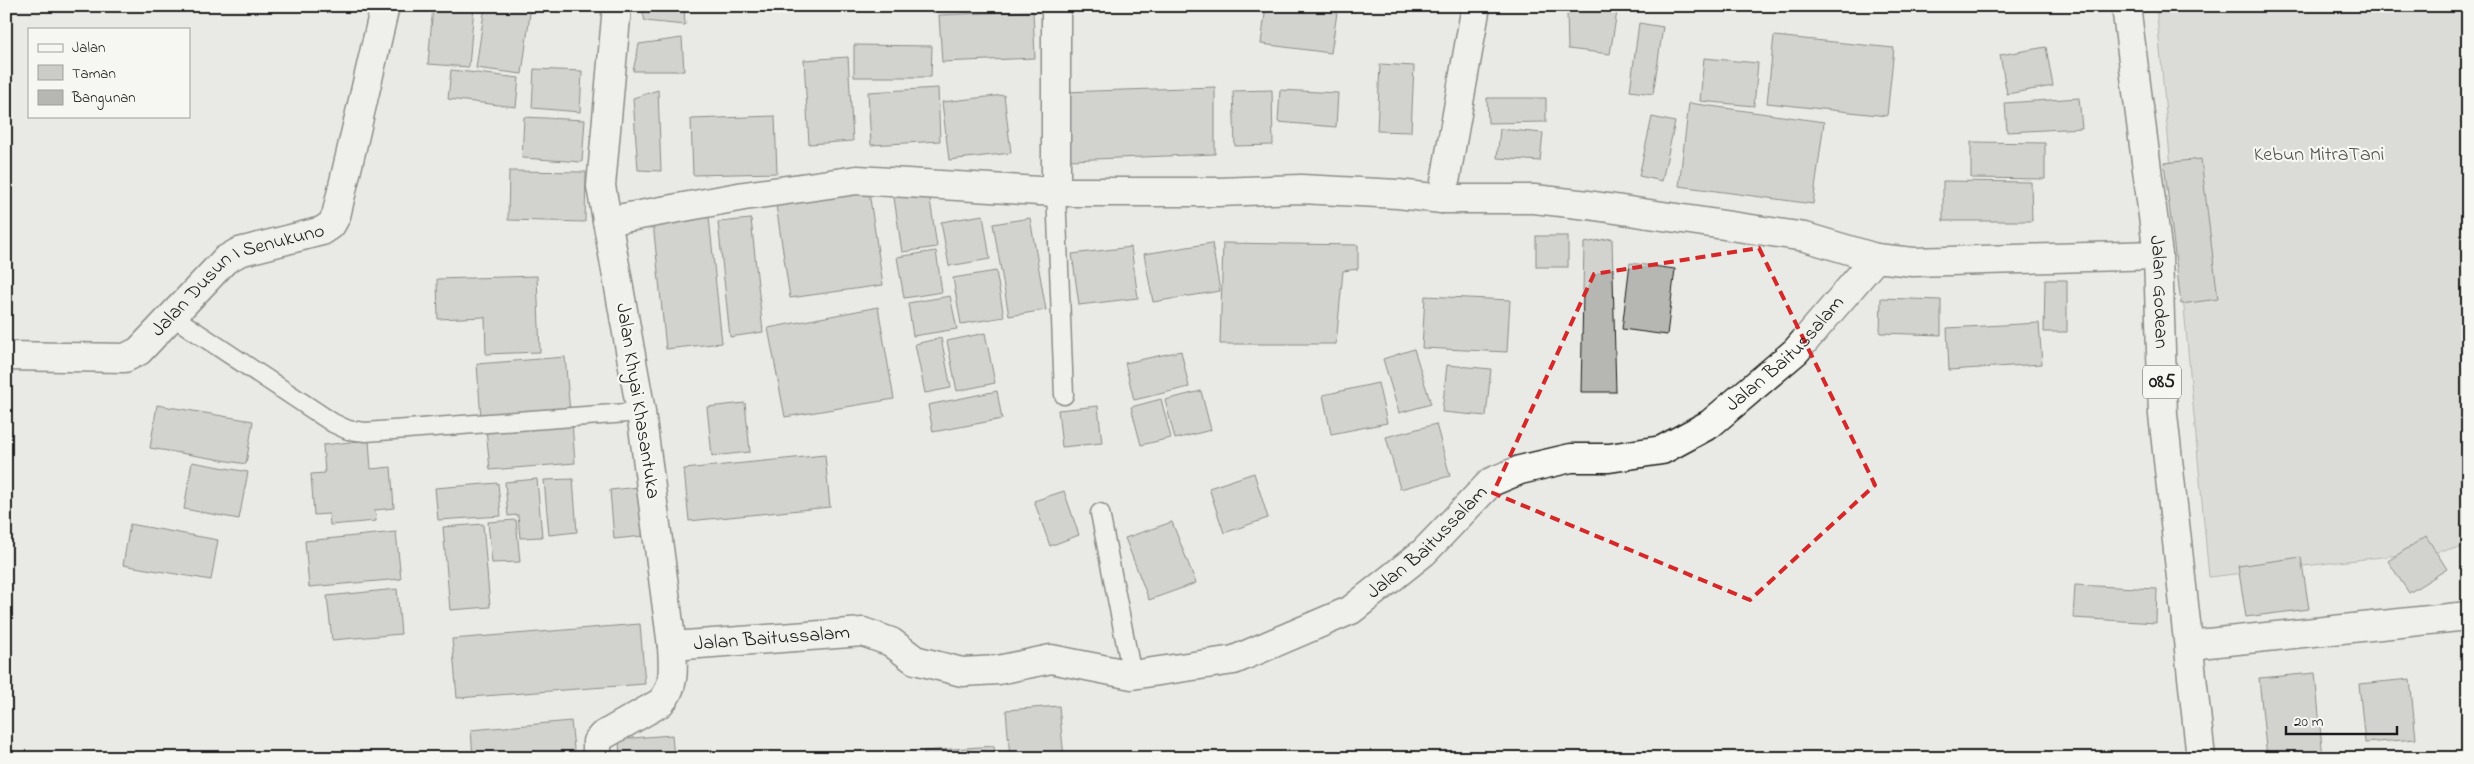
<svg xmlns="http://www.w3.org/2000/svg" width="2474" height="764" font-family="'Indie Flower',sans-serif">
  <style>
    .green { fill: #cbcbc7; stroke: #747472 }
    .building { fill: #b6b6b3; stroke: #1c1c1c }
    .lines { fill: none; stroke-linecap: round; stroke-linejoin: round }
    .service-casing { stroke: #1c1c1c; stroke-width: 21 }
    .minor-casing { stroke: #1c1c1c; stroke-width: 31 }
    .primary-casing { stroke: #1c1c1c; stroke-width: 31 }
    .service { stroke: #f6f6f2; stroke-width: 18 }
    .minor { stroke: #f6f6f2; stroke-width: 28 }
    .primary { stroke: #f6f6f2; stroke-width: 28 }
    .marked { fill: none; stroke: #d62828; stroke-width: 4; stroke-dasharray: 10 6; stroke-linejoin: round }
    .labels { text-anchor: middle; dominant-baseline: central; stroke-width: 4.5; stroke-linejoin: round; paint-order: stroke }
    .shield { fill: #f6f6f2; stroke: #5d5d5c; stroke-width: 1 }
    .shield-label { font-size: 19px; font-weight: bold; fill: #1c1c1c }
    .park-label { font-size: 20px; fill: #51514f; stroke: #f6f6f2 }
    .street-label { font-size: 20px; fill: #1c1c1c; stroke: #f6f6f2 }
  </style>
  <rect width="100%" height="100%" fill="#e9e9e5"/>
  <filter id="ink" filterUnits="userSpaceOnUse"><feTurbulence type="fractalNoise" baseFrequency=".02" numOctaves="2"/><feDisplacementMap in="SourceGraphic" scale="10" xChannelSelector="R" yChannelSelector="G"/><feConvolveMatrix kernelMatrix="1 2 1 2 8 2 1 2 1" color-interpolation-filters="sRGB"/></filter>
  <g filter="url(#ink)">
    <!-- green -->
    <polygon class="green" points="2156,6 2468,6 2468,547 2209,577"/>
    <!-- building -->
    <g class="building">
      <polygon points="433,6 474,6 469,67 428,64"/>
      <polygon points="485,6 531,6 522,74 476,68"/>
      <polygon points="641,6 684,6 685,25 645,21"/>
      <polygon points="1266,6 1338,6 1331,53 1261,44"/>
      <polygon points="1540,6 1618,6 1610,54 1568,49 1567,12"/>
      <polygon points="1744,6 1760,6 1759,10"/>
      <polygon points="1033,11 1035,58 942,62 939,15"/>
      <polygon points="1639,23 1663,27 1653,94 1630,91"/>
      <polygon points="1774,36 1894,48 1887,116 1767,103"/>
      <polygon points="682,38 684,71 633,71 639,44"/>
      <polygon points="854,45 932,46 931,77 854,77"/>
      <polygon points="2046,47 2053,86 2007,94 2000,55"/>
      <polygon points="848,57 853,141 809,144 804,60"/>
      <polygon points="1704,58 1758,63 1754,106 1700,101"/>
      <polygon points="1380,64 1414,66 1411,132 1377,131"/>
      <polygon points="534,69 582,71 580,112 532,108"/>
      <polygon points="451,70 519,78 516,107 448,99"/>
      <polygon points="1215,87 1215,154 1070,160 1063,92"/>
      <polygon points="938,88 940,141 871,145 868,92"/>
      <polygon points="658,90 661,171 638,170 633,98"/>
      <polygon points="1272,90 1273,145 1235,146 1233,91"/>
      <polygon points="1280,90 1338,93 1336,127 1278,122"/>
      <polygon points="1004,95 1011,153 949,160 942,102"/>
      <polygon points="1487,98 1546,98 1546,122 1488,123"/>
      <polygon points="2079,98 2082,128 2007,132 2005,103"/>
      <polygon points="1689,103 1824,122 1813,204 1679,186"/>
      <polygon points="775,116 777,173 693,175 691,119"/>
      <polygon points="524,117 585,120 582,162 522,158"/>
      <polygon points="1652,117 1675,122 1662,181 1639,176"/>
      <polygon points="1500,129 1543,133 1540,161 1497,158"/>
      <polygon points="1971,142 2045,143 2045,179 1971,178"/>
      <polygon points="2201,159 2218,299 2181,304 2164,163"/>
      <polygon points="509,171 586,172 585,222 508,220"/>
      <polygon points="1943,181 2031,182 2032,221 1943,221"/>
      <polygon points="928,186 937,247 902,252 893,191"/>
      <polygon points="869,192 883,285 790,298 776,205"/>
      <polygon points="983,215 990,259 949,266 941,222"/>
      <polygon points="709,217 722,343 666,349 653,223"/>
      <polygon points="1030,218 1046,310 1009,316 993,224"/>
      <polygon points="751,219 763,332 730,337 718,222"/>
      <rect x="1536" y="236" width="32" height="31"/>
      <polygon points="1612,238 1616,392 1581,392 1584,243"/>
      <polygon points="1212,243 1220,291 1153,302 1144,254"/>
      <polygon points="1223,243 1358,245 1358,269 1343,271 1336,344 1220,344"/>
      <polygon points="1131,247 1138,298 1079,305 1072,254"/>
      <polygon points="936,251 942,292 904,298 897,257"/>
      <polygon points="1630,263 1675,269 1667,335 1622,329"/>
      <polygon points="996,271 1004,317 961,324 953,278"/>
      <polygon points="537,276 540,352 486,354 485,317 438,319 437,279"/>
      <polygon points="2045,280 2067,280 2067,332 2044,332"/>
      <polygon points="950,296 957,329 913,336 908,303"/>
      <polygon points="1425,296 1510,300 1507,352 1422,348"/>
      <polygon points="1881,298 1941,300 1941,335 1880,333"/>
      <polygon points="878,307 894,399 785,417 768,328"/>
      <polygon points="2039,323 2042,364 1949,370 1947,328"/>
      <polygon points="985,333 995,383 957,391 947,341"/>
      <polygon points="941,338 951,388 925,393 915,344"/>
      <polygon points="1414,349 1431,404 1399,413 1383,359"/>
      <polygon points="1181,351 1189,387 1134,400 1125,363"/>
      <polygon points="565,357 570,412 481,419 477,364"/>
      <polygon points="1447,365 1491,369 1486,416 1442,412"/>
      <polygon points="1378,383 1387,423 1331,434 1323,395"/>
      <polygon points="997,391 1002,419 933,432 928,405"/>
      <polygon points="1201,391 1211,430 1175,439 1165,400"/>
      <polygon points="1161,399 1171,438 1141,445 1131,407"/>
      <polygon points="745,403 750,452 712,456 707,407"/>
      <polygon points="157,405 253,421 246,464 150,448"/>
      <polygon points="1098,406 1102,443 1062,447 1058,410"/>
      <polygon points="572,422 575,463 490,470 486,428"/>
      <polygon points="1436,424 1450,476 1400,489 1386,437"/>
      <polygon points="369,440 371,469 391,467 394,508 375,510 376,521 330,525 329,514 314,515 311,474 325,473 323,445"/>
      <polygon points="825,455 830,507 689,521 684,469"/>
      <polygon points="192,462 248,472 239,519 184,509"/>
      <polygon points="1254,473 1268,518 1224,533 1209,488"/>
      <polygon points="537,479 542,537 520,538 518,515 508,516 505,482"/>
      <polygon points="573,479 577,532 549,535 544,480"/>
      <polygon points="498,483 501,516 438,520 435,488"/>
      <polygon points="639,487 643,536 614,539 610,490"/>
      <polygon points="1064,491 1079,535 1050,546 1034,501"/>
      <polygon points="516,520 520,562 492,563 488,522"/>
      <polygon points="1172,522 1196,583 1149,600 1125,538"/>
      <polygon points="130,524 218,540 211,580 123,565"/>
      <polygon points="483,524 490,607 450,610 443,527"/>
      <polygon points="396,532 401,579 309,587 305,541"/>
      <polygon points="2426,536 2447,569 2409,593 2388,561"/>
      <polygon points="2301,557 2309,609 2246,617 2238,566"/>
      <polygon points="2075,585 2157,589 2156,623 2073,618"/>
      <polygon points="397,589 401,634 332,640 327,596"/>
      <polygon points="640,624 645,684 457,698 452,639"/>
      <polygon points="2315,673 2323,758 2267,758 2259,678"/>
      <polygon points="2410,679 2416,739 2365,743 2359,684"/>
      <polygon points="1059,706 1064,758 1010,758 1006,710"/>
      <polygon points="571,721 575,758 473,758 471,730"/>
      <polygon points="672,735 674,758 620,758 619,739"/>
      <polygon points="994,746 995,758 924,758 924,751"/>
    </g>
    <g class="lines">
      <defs>
        <g id="service">
          <polyline points="1056,192 1064,395"/>
          <polyline points="172,316 333,423 348,430 366,432 641,412"/>
          <polyline points="1100,513 1132,675"/>
        </g>
        <g id="minor">
          <polyline points="1056,192 1056,6"/>
          <polyline points="1442,199 1476,6"/>
          <polyline points="607,221 744,196 857,180 1056,192 1218,192 1301,189 1398,194 1442,199 1534,199 1588,205 1805,237 1876,258"/>
          <path id="s1" d="M6,356L125,358L139,351L225,260L239,252L322,231L331,225L336,216L385,6"/>
          <polyline points="2189,645 2468,616"/>
          <path id="s2" d="M672,646L863,632L891,642L915,660L962,672L998,670L1051,659L1132,675L1234,660L1351,610L1424,552L1491,482L1520,470L1571,458H1609L1662,450L1710,424L1796,351L1876,258L1913,262L2158,255"/>
          <path d="M597,758V742L602,736L660,703C676,687 673,667 672,646L641,412L601,186L617,6"/>
        </g>
        <g id="primary">
          <path id="s3" d="M2126,6L2158,255L2163,415L2201,758"/>
        </g>
      </defs>
      <!-- service casing -->
      <use href="#service" class="service-casing"/>
      <!-- minor casing -->
      <use href="#minor" class="minor-casing"/>
      <!-- primary casing -->
      <use href="#primary" class="primary-casing"/>
      <!-- service -->
      <use href="#service" class="service"/>
      <!-- minor -->
      <use href="#minor" class="minor"/>
      <!-- primary -->
      <use href="#primary" class="primary"/>
    </g>
  </g>
  <!-- marked area -->
  <path d="M0 0H2474V764H0ZM1759,248L1875,485L1750,600L1493,493L1594,274Z" fill="#e9e9e5" fill-opacity=".55" fill-rule="evenodd"/>
  <path class="marked" d="M1759,248L1875,485L1750,600L1493,493L1594,274Z"/>
  <g class="labels">
    <!-- shield labels -->
    <rect class="shield" x="2143" y="365.5" width="38" height="33" rx="4"/>
    <g class="shield-label">
      <text x="2162" y="382">085</text>
    </g>
    <!-- park labels -->
    <g class="park-label">
      <text x="2319" y="155">Kebun MitraTani</text>
    </g>
    <!-- street labels -->
    <g class="street-label">
      <text stroke="none"><textPath href="#s1" startOffset="261">Jalan Dusun I Senukuno</textPath></text>
      <text stroke="none"><textPath href="#s3" startOffset="288">Jalan Godean</textPath></text>
      <text stroke="none"><textPath href="#s2" startOffset="1226">Jalan Baitussalam</textPath></text>
      <text transform="translate(637 401) rotate(81)">Jalan Khyai Khasantuka</text>
      <text stroke="none"><textPath href="#s2" startOffset="805">Jalan Baitussalam</textPath></text>
      <text stroke="none"><textPath href="#s2" startOffset="100">Jalan Baitussalam</textPath></text>
    </g>
  </g>
  <!-- margin -->
  <rect width="2474" height="764" fill="none" stroke="#f6f6f2" stroke-width="25"/>
  <rect x="12" y="12" width="2449" height="739" fill="none" stroke="#1c1c1c" stroke-width="2" filter="url(#ink)"/>
  <!-- legend -->
  <rect x="28" y="28" width="162" height="90" fill="#f6f6f2" stroke="#9f9f9c"/>
  <rect x="38" y="44" width="25" height="8" fill="#f6f6f2" stroke="#9f9f9c"/>
  <text x="72" y="52" font-size="15" fill="#1c1c1c">Jalan</text>
  <rect x="38" y="65" width="25" height="15" fill="#cbcbc7" stroke="#9f9f9c"/>
  <text x="72" y="78" font-size="15" fill="#1c1c1c">Taman</text>
  <rect x="38" y="90" width="25" height="15" fill="#b6b6b3" stroke="#9f9f9c"/>
  <text x="72" y="102" font-size="15" fill="#1c1c1c">Bangunan</text>
  <!-- scale -->
  <path d="M2286 726v8h111v-8" fill="none" stroke="#1c1c1c" stroke-width="2.5"/>
  <text x="2294" y="726" font-size="15" fill="#1c1c1c" stroke="#f6f6f2" stroke-width="4" paint-order="stroke">20 m</text>
</svg>
